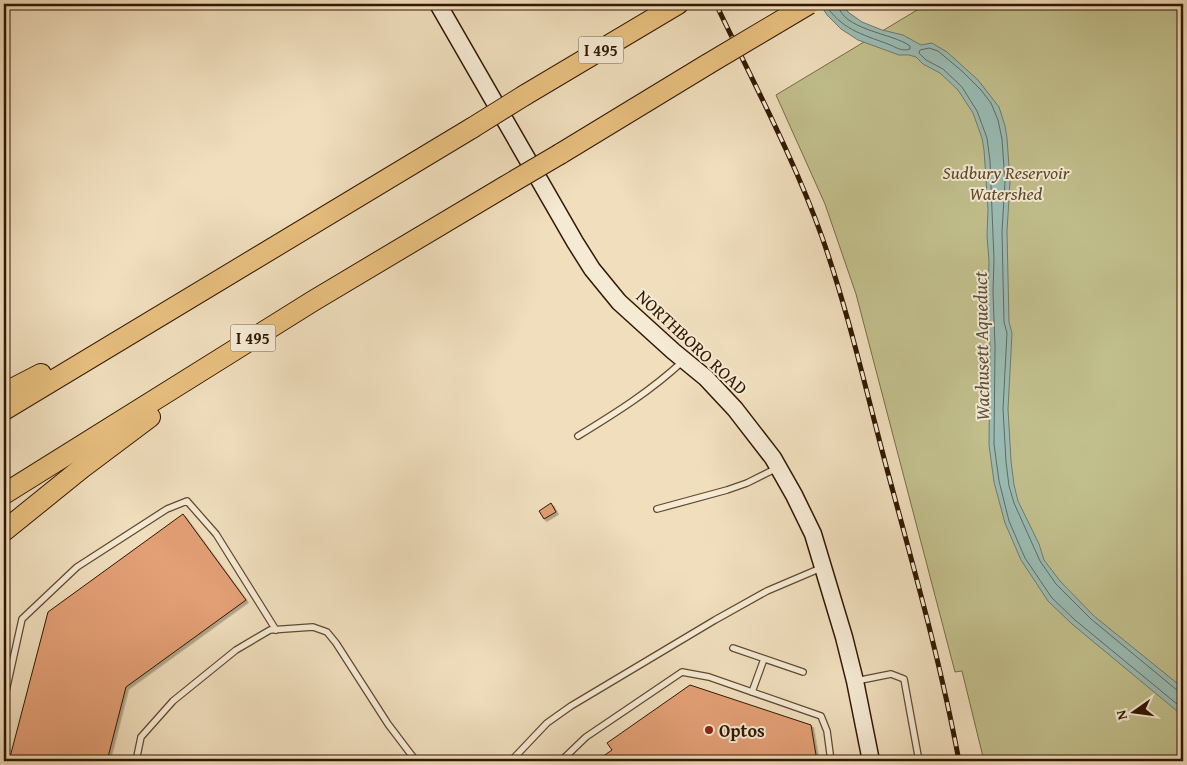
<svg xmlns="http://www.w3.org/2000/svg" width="1187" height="765" font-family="'Gentium Book Plus',serif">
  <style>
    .green { fill: #c1bf8c; stroke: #796b46 }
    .water { fill: #9abcb5; stroke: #707a6d }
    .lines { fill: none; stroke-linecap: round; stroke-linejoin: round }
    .shore { stroke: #666a5a; stroke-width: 1 }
    .building { fill: #e39f74; stroke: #311700; filter: url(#shadow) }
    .service-casing { stroke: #61492f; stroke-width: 8 }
    .secondary-casing { stroke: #311700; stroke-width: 19 }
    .motorway-casing { stroke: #311700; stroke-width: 22 }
    .service { stroke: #f5ead4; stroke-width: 5.5 }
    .secondary { stroke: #f5ead4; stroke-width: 16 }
    .motorway { stroke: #e8bf7e; stroke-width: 20 }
    .rail-casing { stroke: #311700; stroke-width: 5 }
    .rail { stroke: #f5ead4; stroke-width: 3; stroke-dasharray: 9; stroke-linecap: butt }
    .motorway-bridge-casing { stroke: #311700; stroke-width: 22; stroke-linecap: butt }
    .motorway-bridge { stroke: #e8bf7e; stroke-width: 20 }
    .poi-dot { fill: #8f2418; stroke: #f5ead4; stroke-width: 2 }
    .labels { text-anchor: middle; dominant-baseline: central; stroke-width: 4; stroke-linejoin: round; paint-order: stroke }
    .shield { fill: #f5ead4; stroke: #6c5640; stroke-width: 1 }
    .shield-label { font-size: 16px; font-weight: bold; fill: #311700 }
    .park-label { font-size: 18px; font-style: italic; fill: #5c492a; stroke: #f5ead4 }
    .street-label { font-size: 18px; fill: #311700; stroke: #f5ead4 }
    .poi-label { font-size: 18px; font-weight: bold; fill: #311700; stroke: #f5ead4; text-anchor: start }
    .water-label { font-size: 19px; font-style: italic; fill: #56513f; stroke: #f5ead4 }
  </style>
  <defs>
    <filter id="shadow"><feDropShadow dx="2.5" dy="2.5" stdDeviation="0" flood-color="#0004"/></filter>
  </defs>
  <rect width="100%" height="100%" fill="#f0debd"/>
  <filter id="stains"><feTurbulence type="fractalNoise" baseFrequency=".004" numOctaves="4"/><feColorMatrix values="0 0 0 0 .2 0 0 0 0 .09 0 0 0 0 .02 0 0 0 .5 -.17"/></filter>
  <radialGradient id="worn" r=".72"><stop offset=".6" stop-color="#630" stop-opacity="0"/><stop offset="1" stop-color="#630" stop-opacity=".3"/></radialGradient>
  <!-- green -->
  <polygon class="green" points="927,4 1183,4 1183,761 984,761 962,671 955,672 856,294 825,204 776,95"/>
  <!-- water -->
  <polygon class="water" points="820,4 842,4 848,12 862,22 882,30 903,35 921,45 932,43 947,52 978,80 999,107 1005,126 1007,138 1010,182 1007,231 1009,322 1012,333 1008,409 1011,461 1014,485 1018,501 1039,544 1044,560 1060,581 1094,616 1183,688 1183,716 1072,624 1048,601 1021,560 1005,523 994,482 989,445 990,347 988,304 989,261 987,236 988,209 984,150 982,138 973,113 958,90 940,73 923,64 916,57 909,55 899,55 858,40 841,29 827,15"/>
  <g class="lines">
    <!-- shore -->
    <g class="shore">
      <path d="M825,4C841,29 861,34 888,44C896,47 901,52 910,49V46C893,33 841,30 838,4"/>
      <polyline points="1183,692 1178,691 1091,619 1056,584 1040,561 1014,503 1009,486 1006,462 1003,409 1007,333 1004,322 1002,231 1005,182 1002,139 998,120 991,103 981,90 963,72 938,51 929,48 920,50 919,53 926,60 943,69 962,87 977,111 987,138 990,161 994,260 993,292 995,347 994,444 999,481 1009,521 1025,558 1052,598 1075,620 1183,709"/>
    </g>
  </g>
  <!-- building -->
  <g class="building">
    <polygon points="551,503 556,512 544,519 539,511"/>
    <polygon points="183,514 246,600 126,687 107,761 9,761 48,612"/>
    <polygon points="690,685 811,725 817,761 695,761 690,760 682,761 596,761 612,750 607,743"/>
  </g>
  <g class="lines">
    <defs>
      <g id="service">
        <path d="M578,436C614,414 651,391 683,361"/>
        <polyline points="657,509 727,490 747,483 777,468"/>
        <polyline points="733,648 803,672"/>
        <polyline points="856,681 891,674 904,679 919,761"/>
        <polyline points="752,692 764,659"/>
        <polyline points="4,700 22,619 77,567 167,509 187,501 216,534 276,630"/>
        <polyline points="136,761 141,737 173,701 236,650 270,630 313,627 327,632 336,643 388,724 416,761 418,761"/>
        <polyline points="511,761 547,723 571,706 715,620 767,591 821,568"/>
        <polyline points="561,761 586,737 682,672 709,677 821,716 827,731 831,761"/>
      </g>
      <polyline id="secondary" points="438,4 575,242 592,269 619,302 673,351 706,378 735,409 773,458 794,495 813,534 844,637 855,681 871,761"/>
      <g id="motorway">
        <polyline points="525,95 678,4"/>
        <polyline points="560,154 708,64"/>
        <polyline points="4,393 41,374"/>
        <polyline points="4,410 472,128"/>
        <polyline points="4,494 313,301 504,187"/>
        <polyline points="4,531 82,468 150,417"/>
      </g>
    </defs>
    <!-- service casing -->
    <use href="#service" class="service-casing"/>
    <!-- secondary casing -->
    <use href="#secondary" class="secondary-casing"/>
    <!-- motorway casing -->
    <use href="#motorway" class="motorway-casing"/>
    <!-- service -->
    <use href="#service" class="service"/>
    <!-- secondary -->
    <use href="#secondary" class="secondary"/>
    <!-- motorway -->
    <use href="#motorway" class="motorway"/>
    <defs>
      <path id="rail" d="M716,4C752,80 794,158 822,237C849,314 867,395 888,473C914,569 941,664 959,761"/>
    </defs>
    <!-- rail casing -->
    <use href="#rail" class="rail-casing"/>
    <!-- rail -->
    <use href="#rail" class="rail"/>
    <defs>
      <g id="motorway-bridge">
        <polyline points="708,64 809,4"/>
        <polyline points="472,128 525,95"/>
        <polyline points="504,187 560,154"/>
      </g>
    </defs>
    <!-- motorway-bridge casing -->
    <use href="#motorway-bridge" class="motorway-bridge-casing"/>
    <!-- motorway-bridge -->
    <use href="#motorway-bridge" class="motorway-bridge"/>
  </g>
  <!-- markers -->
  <circle class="poi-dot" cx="709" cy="730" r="5"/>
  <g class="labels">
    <!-- shield labels -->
    <g class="shield">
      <rect x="578.5" y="36.5" width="45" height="27" rx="4"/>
      <rect x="230.5" y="324.5" width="45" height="27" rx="4"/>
    </g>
    <g class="shield-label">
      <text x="601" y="50">I 495</text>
      <text x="253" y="338">I 495</text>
    </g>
    <!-- park labels -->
    <g class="park-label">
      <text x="1006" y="172">Sudbury Reservoir<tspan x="1006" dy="21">Watershed</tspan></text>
    </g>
    <!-- street labels -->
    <g class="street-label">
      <text transform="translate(692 342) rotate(43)">NORTHBORO ROAD</text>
    </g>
    <!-- poi labels -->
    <g class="poi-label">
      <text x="719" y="730">Optos</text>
    </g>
    <!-- water labels -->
    <g class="water-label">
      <text transform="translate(981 346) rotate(-91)">Wachusett Aqueduct</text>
    </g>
  </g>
  <!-- margin -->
  <rect width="1187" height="765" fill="none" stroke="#f0debd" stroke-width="20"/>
  <rect x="5" y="5" width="1177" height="755" fill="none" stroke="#311700" stroke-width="2.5"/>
  <rect x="10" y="10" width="1167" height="745" fill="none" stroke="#311700"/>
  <!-- north arrow -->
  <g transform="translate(1134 712) rotate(256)" stroke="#f5ead4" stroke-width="4" paint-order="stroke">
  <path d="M0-4L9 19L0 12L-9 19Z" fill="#311700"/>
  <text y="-8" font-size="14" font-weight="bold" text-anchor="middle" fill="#311700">N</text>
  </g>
  <rect width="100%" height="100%" filter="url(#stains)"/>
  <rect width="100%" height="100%" fill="url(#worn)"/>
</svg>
